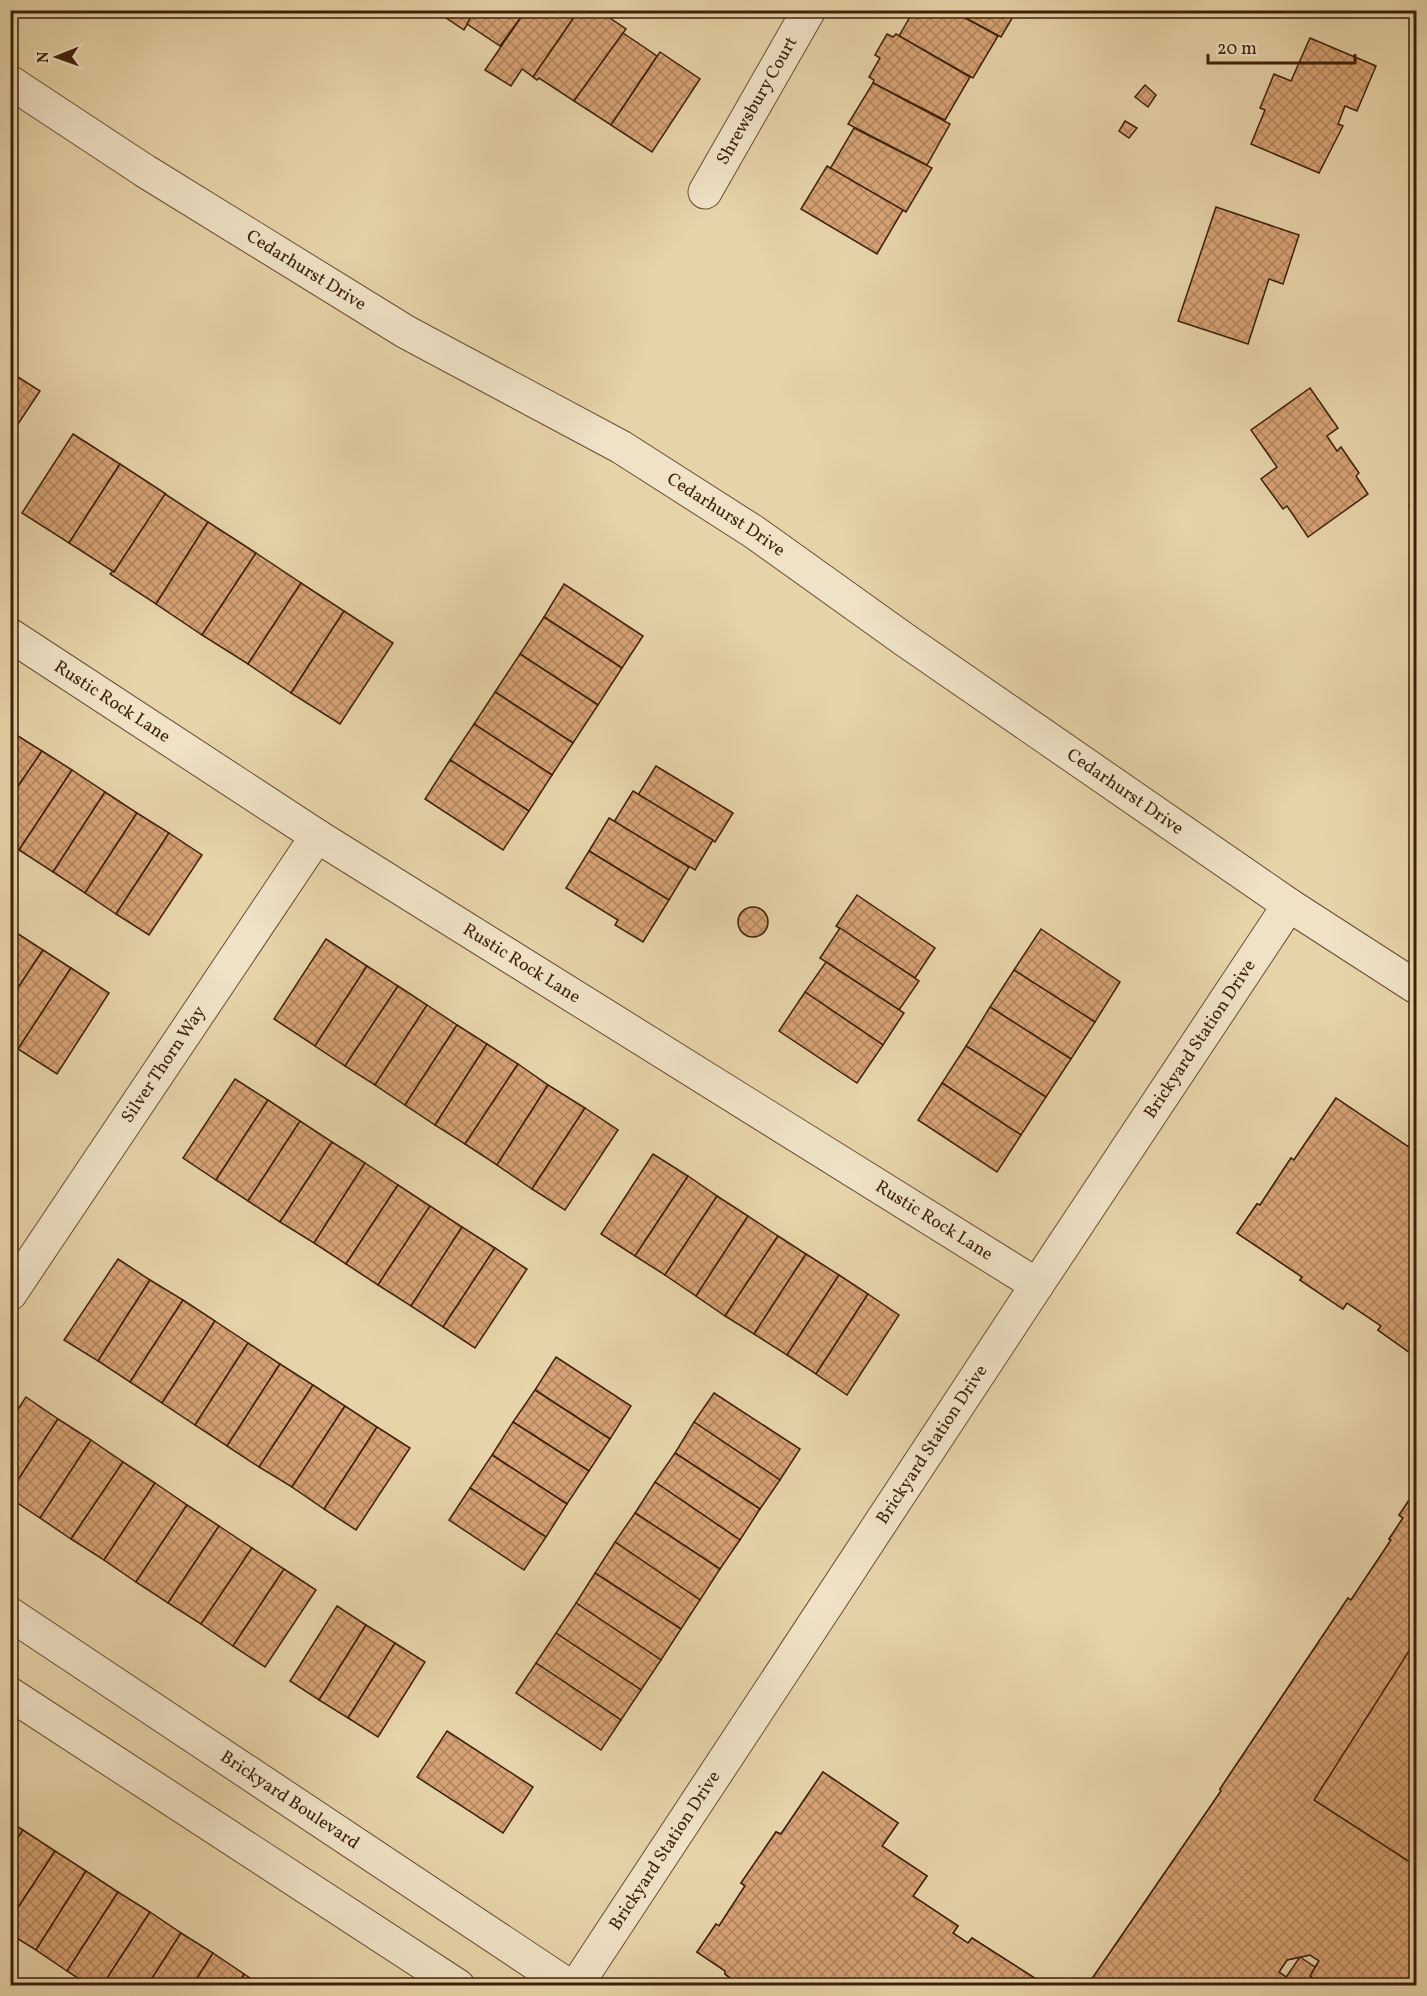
<svg xmlns="http://www.w3.org/2000/svg" width="1427" height="1996" font-family="Vollkorn,serif">
  <style>
    .building { fill: url(#building-cross-hatch); stroke: #3e2109; stroke-width: 1.5 }
    .lines { fill: none; stroke-linecap: round; stroke-linejoin: round }
    .street-casing { stroke: #684e31; stroke-width: 35 }
    .street { stroke: #efe2c6; stroke-width: 33 }
    .labels { text-anchor: middle; dominant-baseline: central; stroke-width: 4.5; stroke-linejoin: round; paint-order: stroke }
    .street-label { font-size: 18px; fill: #3e2109; stroke: #efe2c6 }
  </style>
  <defs>
    <pattern id="building-cross-hatch" width="8" height="8" patternUnits="userSpaceOnUse" patternTransform="scale(1.5)"><rect width="8" height="8" fill="#d6a275"/><path d="M0 0l8 8M0 8l8-8" fill="none" stroke="#af845e"/></pattern>
  </defs>
  <rect width="100%" height="100%" fill="#e6d3a8"/>
  <filter id="stains"><feTurbulence type="fractalNoise" baseFrequency=".00333" numOctaves="4"/><feColorMatrix values="0 0 0 0 .2 0 0 0 0 .09 0 0 0 0 .02 0 0 0 .5 -.17"/></filter>
  <radialGradient id="worn" r=".72"><stop offset=".6" stop-color="#630" stop-opacity="0"/><stop offset="1" stop-color="#630" stop-opacity=".3"/></radialGradient>
  <!-- building -->
  <g class="building">
    <polygon points="434,10 475,10 464,30"/>
    <polygon points="475,10 526,10 500,46 467,24"/>
    <polygon points="526,10 579,10 533,77 522,69 511,86 485,70"/>
    <polygon points="579,10 598,10 626,29 574,101 539,78 537,80 533,77"/>
    <polygon points="914,10 951,10 998,36 973,78 899,36"/>
    <polygon points="951,10 1017,10 1001,37"/>
    <polygon points="623,33 657,56 611,125 574,101"/>
    <polygon points="887,34 893,37 896,34 970,77 945,120 873,83 874,80 869,77 880,58 875,55"/>
    <polygon points="1310,38 1376,66 1357,111 1345,106 1338,124 1343,126 1319,173 1251,144 1265,110 1260,108 1274,74 1291,81"/>
    <polygon points="660,52 700,79 652,152 611,125"/>
    <polygon points="873,83 950,124 927,165 848,124"/>
    <polygon points="1145,85 1156,95 1148,107 1135,97"/>
    <polygon points="1125,121 1137,128 1129,138 1119,131"/>
    <polygon points="854,128 932,168 906,212 830,169"/>
    <polygon points="827,166 903,210 877,254 801,209"/>
    <polygon points="1216,207 1299,235 1283,284 1269,279 1248,344 1178,321"/>
    <polygon points="10,372 40,391 10,436"/>
    <polygon points="1310,388 1338,428 1327,436 1337,451 1341,447 1359,473 1356,476 1368,494 1308,537 1287,506 1283,509 1261,479 1277,467 1251,430"/>
    <polygon points="73,434 120,464 69,543 22,513"/>
    <polygon points="120,464 166,494 114,572 69,543"/>
    <polygon points="165,494 208,522 156,604 110,574 113,571 114,572"/>
    <polygon points="1416,503 1416,523 1409,506"/>
    <polygon points="208,522 256,553 202,635 156,604"/>
    <polygon points="256,553 301,583 248,664 202,635"/>
    <polygon points="301,583 344,611 291,693 248,664"/>
    <polygon points="564,584 643,636 622,668 544,617"/>
    <polygon points="344,611 393,643 340,724 291,693"/>
    <polygon points="544,617 622,668 598,705 520,654"/>
    <polygon points="520,654 598,705 573,743 495,692"/>
    <polygon points="495,692 573,743 552,775 474,724"/>
    <polygon points="474,724 552,775 529,811 450,760"/>
    <polygon points="10,731 42,751 10,798"/>
    <polygon points="42,751 72,770 19,850 10,845 10,798"/>
    <polygon points="450,760 529,811 503,850 425,799"/>
    <polygon points="656,766 733,813 715,842 638,795"/>
    <polygon points="72,770 105,792 53,872 19,850"/>
    <polygon points="633,791 713,840 695,870 614,822"/>
    <polygon points="105,792 137,813 85,893 53,872"/>
    <polygon points="137,813 169,833 116,914 85,893"/>
    <polygon points="609,818 689,867 669,900 589,851"/>
    <polygon points="169,833 202,855 149,935 116,914"/>
    <polygon points="589,851 669,900 643,942 615,925 618,920 566,888"/>
    <polygon points="857,895 935,948 915,978 836,926"/>
    <circle cx="753" cy="922" r="15"/>
    <polygon points="840,928 919,981 899,1010 820,958"/>
    <polygon points="1041,929 1120,982 1095,1022 1014,970"/>
    <polygon points="12,930 43,950 10,1000 10,933"/>
    <polygon points="326,939 367,966 315,1046 274,1019"/>
    <polygon points="43,950 71,968 18,1049 10,1044 10,1000"/>
    <polygon points="826,962 904,1013 883,1045 805,992"/>
    <polygon points="367,966 398,986 345,1066 315,1046"/>
    <polygon points="71,968 109,993 57,1074 18,1049"/>
    <polygon points="1014,970 1095,1022 1071,1059 990,1007"/>
    <polygon points="398,986 427,1005 375,1085 345,1066"/>
    <polygon points="805,992 883,1045 857,1083 779,1031"/>
    <polygon points="427,1005 457,1025 405,1105 375,1085"/>
    <polygon points="990,1007 1071,1059 1046,1097 966,1046"/>
    <polygon points="457,1025 487,1044 435,1125 405,1105"/>
    <polygon points="487,1044 518,1064 465,1144 435,1125"/>
    <polygon points="966,1046 1046,1097 1021,1135 942,1083"/>
    <polygon points="518,1064 548,1085 497,1165 465,1144"/>
    <polygon points="235,1079 268,1100 216,1180 183,1158"/>
    <polygon points="942,1083 1021,1135 997,1172 918,1120"/>
    <polygon points="548,1085 585,1108 532,1189 497,1165"/>
    <polygon points="1336,1098 1416,1152 1416,1357 1378,1330 1381,1326 1347,1303 1343,1309 1300,1280 1302,1277 1237,1233 1257,1204 1260,1205 1291,1158 1294,1160"/>
    <polygon points="1336,1098 1416,1152 1416,1357 1378,1330 1381,1326 1347,1303 1343,1309 1300,1280 1302,1277 1237,1233 1257,1204 1260,1205 1291,1158 1294,1160"/>
    <polygon points="268,1100 300,1121 248,1201 216,1180"/>
    <polygon points="585,1108 618,1130 565,1210 532,1189"/>
    <polygon points="300,1121 332,1142 280,1222 248,1201"/>
    <polygon points="332,1142 365,1163 314,1243 280,1222"/>
    <polygon points="653,1154 688,1176 635,1256 601,1234"/>
    <polygon points="365,1163 398,1185 346,1264 314,1243"/>
    <polygon points="688,1176 717,1196 665,1275 635,1256"/>
    <polygon points="398,1185 430,1206 378,1285 346,1264"/>
    <polygon points="717,1196 748,1216 696,1296 665,1275"/>
    <polygon points="430,1206 462,1227 411,1306 378,1285"/>
    <polygon points="748,1216 778,1236 725,1316 696,1296"/>
    <polygon points="462,1227 495,1248 443,1327 411,1306"/>
    <polygon points="778,1236 806,1254 754,1334 725,1316"/>
    <polygon points="495,1248 527,1269 475,1348 443,1327"/>
    <polygon points="806,1254 839,1275 787,1355 754,1334"/>
    <polygon points="118,1259 150,1280 98,1361 64,1340"/>
    <polygon points="839,1275 868,1294 816,1374 787,1355"/>
    <polygon points="150,1280 183,1300 130,1382 98,1361"/>
    <polygon points="868,1294 899,1315 847,1395 816,1374"/>
    <polygon points="183,1300 215,1321 162,1403 130,1382"/>
    <polygon points="215,1321 248,1343 195,1425 162,1403"/>
    <polygon points="248,1343 280,1364 227,1446 195,1425"/>
    <polygon points="556,1357 631,1406 610,1439 535,1390"/>
    <polygon points="280,1364 313,1385 259,1467 227,1446"/>
    <polygon points="313,1385 345,1406 292,1487 259,1467"/>
    <polygon points="535,1390 610,1439 589,1471 513,1422"/>
    <polygon points="714,1393 800,1449 780,1480 694,1422"/>
    <polygon points="26,1397 58,1419 10,1492 10,1421"/>
    <polygon points="345,1406 377,1427 324,1509 292,1487"/>
    <polygon points="58,1419 91,1440 40,1518 10,1498 10,1492"/>
    <polygon points="513,1422 589,1471 567,1504 492,1455"/>
    <polygon points="694,1422 780,1480 760,1509 675,1453"/>
    <polygon points="377,1427 410,1448 356,1530 324,1509"/>
    <polygon points="91,1440 123,1462 71,1539 40,1518"/>
    <polygon points="675,1453 760,1509 740,1540 655,1482"/>
    <polygon points="492,1455 567,1504 546,1537 470,1488"/>
    <polygon points="123,1462 155,1483 104,1560 71,1539"/>
    <polygon points="655,1482 740,1540 720,1569 635,1513"/>
    <polygon points="155,1483 187,1505 136,1582 104,1560"/>
    <polygon points="470,1488 546,1537 524,1570 449,1520"/>
    <polygon points="1416,1490 1416,1640 1314,1800 1416,1866 1416,1986 1343,1986 1315,1967 1319,1961 1310,1955 1287,1960 1279,1972 1286,1977 1280,1986 1087,1986 1221,1791 1220,1789 1348,1598 1351,1600 1391,1540 1389,1539 1403,1518 1399,1515"/>
    <polygon points="1416,1490 1416,1986 1323,1986 1310,1976 1319,1961 1310,1955 1287,1960 1279,1972 1296,1984 1295,1986 1087,1986 1221,1791 1220,1789 1348,1598 1351,1600 1391,1540 1389,1539 1403,1518 1399,1515"/>
    <polygon points="187,1505 219,1526 168,1603 136,1582"/>
    <polygon points="635,1513 720,1569 700,1600 615,1542"/>
    <polygon points="219,1526 252,1548 201,1624 168,1603"/>
    <polygon points="615,1542 700,1600 681,1629 595,1573"/>
    <polygon points="252,1548 284,1569 233,1646 201,1624"/>
    <polygon points="284,1569 316,1590 265,1667 233,1646"/>
    <polygon points="595,1573 681,1629 661,1660 576,1603"/>
    <polygon points="576,1603 661,1660 641,1690 556,1633"/>
    <polygon points="337,1606 366,1625 319,1700 290,1681"/>
    <polygon points="366,1625 395,1643 348,1718 319,1700"/>
    <polygon points="556,1633 641,1690 621,1720 536,1663"/>
    <polygon points="1416,1640 1416,1866 1314,1800"/>
    <polygon points="395,1643 425,1662 378,1737 348,1718"/>
    <polygon points="536,1663 621,1720 601,1750 516,1693"/>
    <polygon points="447,1731 533,1787 503,1833 417,1777"/>
    <polygon points="823,1772 898,1823 882,1846 927,1876 913,1896 958,1926 953,1933 968,1943 972,1938 1047,1986 741,1986 725,1974 725,1971 697,1952 716,1924 719,1926 745,1886 741,1883 776,1832 781,1834"/>
    <polygon points="823,1772 898,1823 882,1846 927,1876 913,1896 958,1926 953,1933 968,1943 972,1938 1047,1986 741,1986 725,1974 725,1971 697,1952 716,1924 719,1926 745,1886 741,1883 776,1832 781,1834"/>
    <polygon points="10,1822 23,1830 10,1850"/>
    <polygon points="23,1830 55,1851 10,1920 10,1850"/>
    <polygon points="55,1851 86,1871 36,1950 10,1934 10,1920"/>
    <polygon points="86,1871 118,1892 67,1971 36,1950"/>
    <polygon points="118,1892 150,1912 102,1986 90,1986 67,1971"/>
    <polygon points="150,1912 181,1933 147,1986 102,1986"/>
    <polygon points="181,1933 213,1953 192,1986 147,1986"/>
    <polygon points="213,1953 244,1974 237,1986 192,1986"/>
    <polygon points="1300,1957 1315,1967 1310,1976 1323,1986 1295,1986 1296,1984 1286,1977"/>
    <polygon points="244,1974 262,1986 237,1986"/>
  </g>
  <g class="lines">
    <defs>
      <g id="street">
        <path id="s1" d="M10,82L145,171L406,332L621,447L754,532L905,640L1289,905L1416,987"/>
        <path id="s2" d="M705,192L809,10"/>
        <path id="s3" d="M10,635L317,836L1037,1285"/>
        <path id="s4" d="M10,1294L317,836"/>
        <path id="s5" d="M10,1614L569,1986"/>
        <polyline points="10,1694 458,1986"/>
        <path id="s6" d="M576,1986L1037,1285L1289,905"/>
      </g>
    </defs>
    <!-- street casing -->
    <use href="#street" class="street-casing"/>
    <!-- street -->
    <use href="#street" class="street"/>
  </g>
  <g class="labels">
    <!-- street labels -->
    <g class="street-label">
      <text stroke="none"><textPath href="#s2" startOffset="105">Shrewsbury Court</textPath></text>
      <text stroke="none"><textPath href="#s1" startOffset="351">Cedarhurst Drive</textPath></text>
      <text stroke="none"><textPath href="#s1" startOffset="837">Cedarhurst Drive</textPath></text>
      <text stroke="none"><textPath href="#s3" startOffset="122">Rustic Rock Lane</textPath></text>
      <text stroke="none"><textPath href="#s1" startOffset="1323">Cedarhurst Drive</textPath></text>
      <text stroke="none"><textPath href="#s3" startOffset="608">Rustic Rock Lane</textPath></text>
      <text stroke="none"><textPath href="#s6" startOffset="1134">Brickyard Station Drive</textPath></text>
      <text stroke="none"><textPath href="#s4" startOffset="276">Silver Thorn Way</textPath></text>
      <text stroke="none"><textPath href="#s3" startOffset="1094">Rustic Rock Lane</textPath></text>
      <text stroke="none"><textPath href="#s6" startOffset="648">Brickyard Station Drive</textPath></text>
      <text stroke="none"><textPath href="#s5" startOffset="336">Brickyard Boulevard</textPath></text>
      <text stroke="none"><textPath href="#s6" startOffset="162">Brickyard Station Drive</textPath></text>
    </g>
  </g>
  <!-- margin -->
  <rect width="1427" height="1996" fill="none" stroke="#e6d3a8" stroke-width="36"/>
  <rect x="12" y="12" width="1403" height="1972" fill="none" stroke="#3e2109" stroke-width="3"/>
  <rect x="18" y="18" width="1391" height="1960" fill="none" stroke="#3e2109" stroke-width="1.5"/>
  <!-- north arrow -->
  <g transform="translate(57 57) rotate(269)" stroke="#efe2c6" stroke-width="4.5" paint-order="stroke">
  <path d="M0-4.5L10 22L0 15L-10 22Z" fill="#3e2109"/>
  <text y="-9" font-size="16" font-weight="bold" text-anchor="middle" fill="#3e2109">N</text>
  </g>
  <!-- scale -->
  <path d="M1208 54v9h147v-9" fill="none" stroke="#3e2109" stroke-width="3"/>
  <text x="1217" y="54" font-size="18" fill="#3e2109" stroke="#efe2c6" stroke-width="4.5" paint-order="stroke">20 m</text>
  <rect width="100%" height="100%" filter="url(#stains)"/>
  <rect width="100%" height="100%" fill="url(#worn)"/>
</svg>
